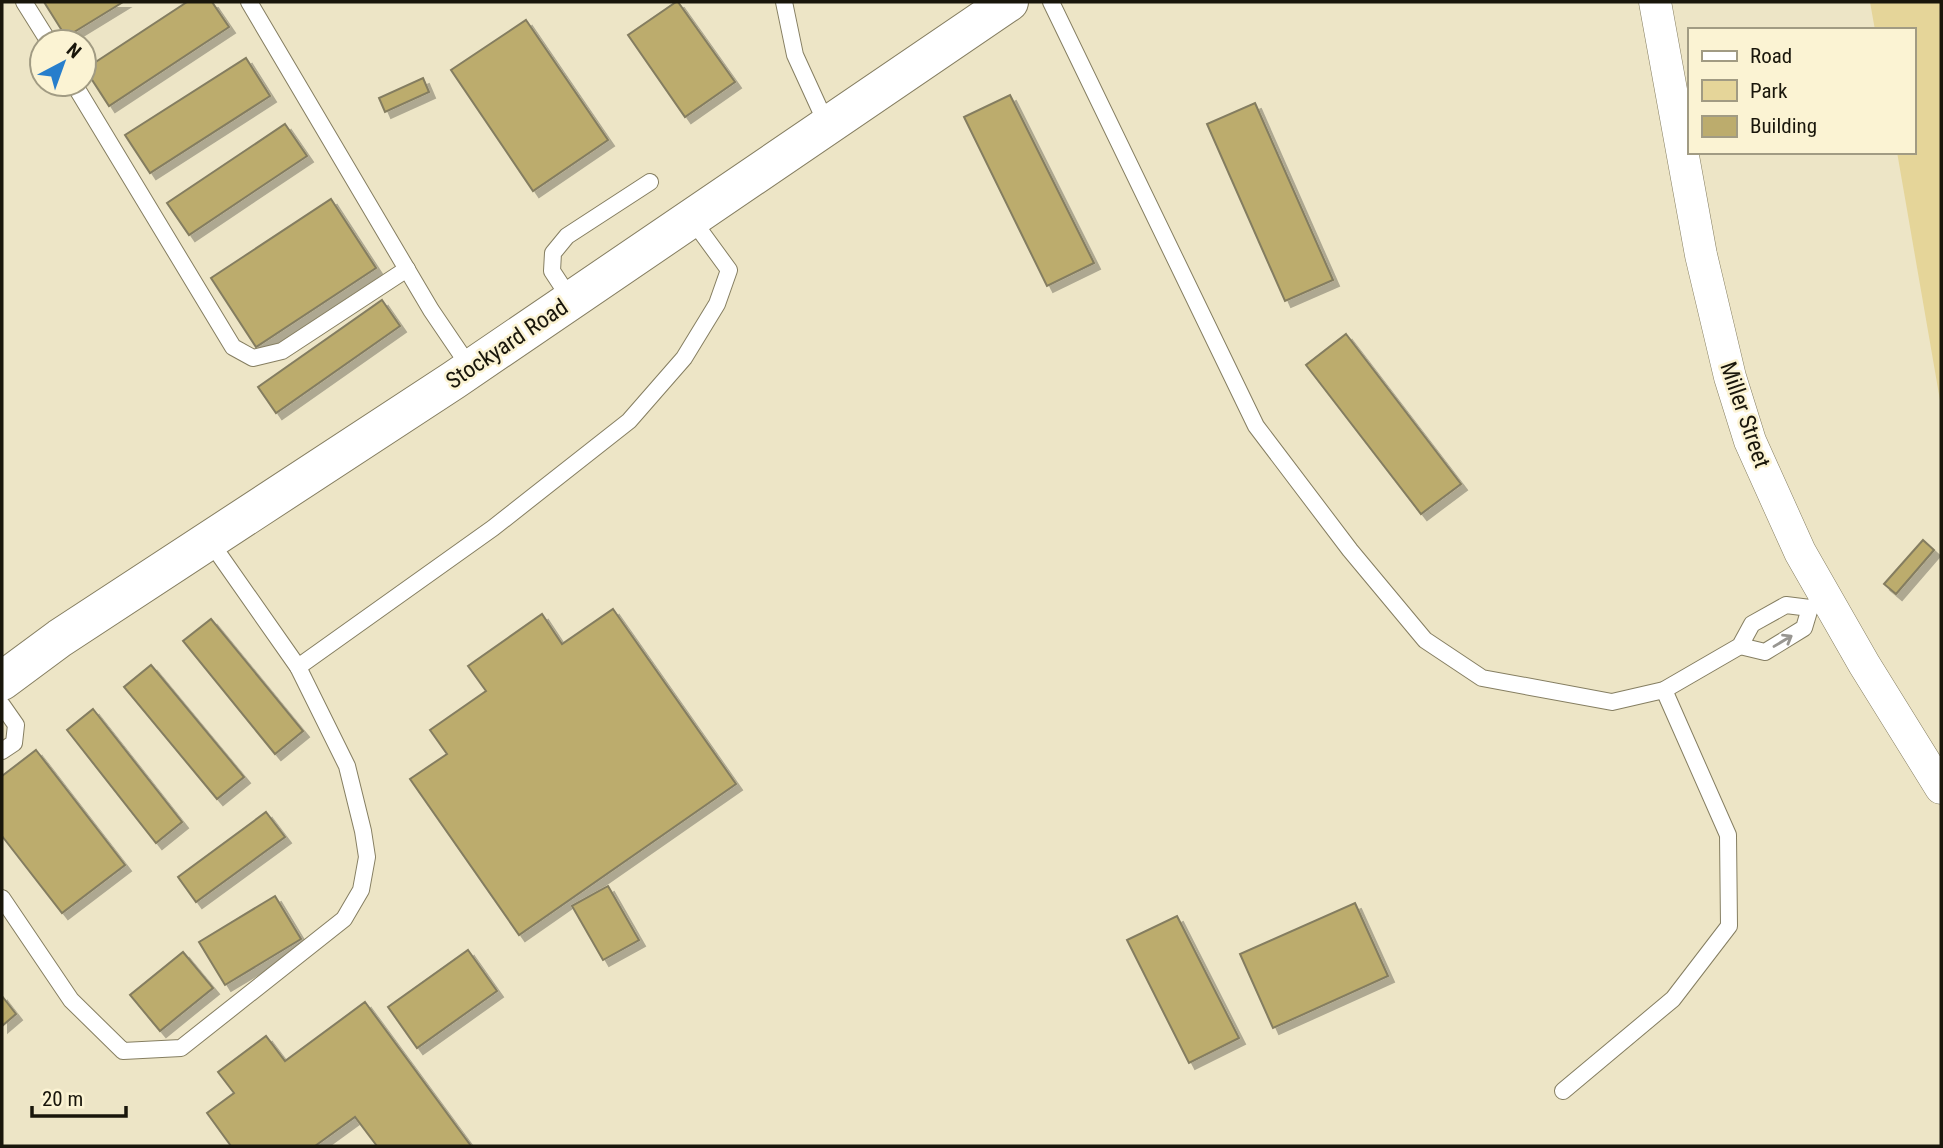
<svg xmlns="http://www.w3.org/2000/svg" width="1943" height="1148" font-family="'Roboto Condensed',sans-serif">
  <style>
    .green { fill: #e5d599 }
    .building { fill: #bcac6d; stroke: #847d60; stroke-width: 2; filter: url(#shadow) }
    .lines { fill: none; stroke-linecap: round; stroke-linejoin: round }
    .lane-casing { stroke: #857e61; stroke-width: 18 }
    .street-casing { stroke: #857e61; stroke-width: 33 }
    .secondary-casing { stroke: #857e61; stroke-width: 40 }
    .lane { stroke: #fff; stroke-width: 16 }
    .street { stroke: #fff; stroke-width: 32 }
    .secondary { stroke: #fff; stroke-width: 38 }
    .oneway { stroke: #989691 }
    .labels { text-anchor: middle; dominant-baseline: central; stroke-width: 5; stroke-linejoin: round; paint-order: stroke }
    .street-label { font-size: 23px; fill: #19160b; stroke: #fbf3d3 }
  </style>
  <defs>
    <filter id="shadow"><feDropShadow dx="6" dy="6" stdDeviation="0" flood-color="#0004"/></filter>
  </defs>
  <rect width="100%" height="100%" fill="#ede5c6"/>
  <!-- green -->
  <polygon class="green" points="1870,2 1941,2 1941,406 1897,152 1913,152 1913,30 1875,30"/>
  <!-- building -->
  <g class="building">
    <polygon points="44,2 123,2 66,37"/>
    <polygon points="187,2 212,2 229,27 109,106 85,69"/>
    <polygon points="676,2 678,2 735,82 685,117 628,35"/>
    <polygon points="526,20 608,140 533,191 451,70"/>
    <polygon points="246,58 270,96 150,173 125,135"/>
    <polygon points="423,78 429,92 385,112 379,98"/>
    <polygon points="1010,95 1094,263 1047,286 964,117"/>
    <polygon points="1255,103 1333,280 1285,301 1207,124"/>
    <polygon points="285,124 307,156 189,235 167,203"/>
    <polygon points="331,199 376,268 256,347 211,278"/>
    <polygon points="382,300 400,326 276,413 258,387"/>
    <polygon points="1346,334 1461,484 1421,514 1306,365"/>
    <polygon points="1923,540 1934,550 1896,594 1884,584"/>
    <polygon points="613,609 736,784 519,935 410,779 447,754 430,730 486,691 468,666 542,614 562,644"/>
    <polygon points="211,619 303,731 275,754 183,641"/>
    <polygon points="151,665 244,777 217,799 124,687"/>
    <polygon points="93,709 182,822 156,843 67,730"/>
    <polygon points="36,750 125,865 62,913 2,836 2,776"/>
    <polygon points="266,812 285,837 196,902 178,877"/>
    <polygon points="608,886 639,940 603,960 572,906"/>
    <polygon points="275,896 301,939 225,985 199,942"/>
    <polygon points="1355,903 1388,976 1273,1028 1240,954"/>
    <polygon points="1177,916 1239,1038 1189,1063 1127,940"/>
    <polygon points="468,950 497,991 417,1048 388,1007"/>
    <polygon points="183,952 213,988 160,1031 130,995"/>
    <polygon points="2,996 16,1014 2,1026"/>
    <polygon points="365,1002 471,1146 377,1146 355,1117 315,1146 231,1146 207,1113 234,1093 218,1072 266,1036 285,1061"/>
  </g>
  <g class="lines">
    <defs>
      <g id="lane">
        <polyline points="24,2 49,42"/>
        <polyline points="249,2 431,310 471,369"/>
        <polyline points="784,2 795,55 827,125"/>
        <polyline points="1051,2 1256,426 1350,550 1425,640 1482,678 1612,702 1664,690 1740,646 1752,624 1786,605 1810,608 1826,598"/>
        <polyline points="74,84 233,347 253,358 282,351 407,269"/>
        <polyline points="571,300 552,271 553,253 567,236 650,182"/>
        <polyline points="1740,646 1765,652 1804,628 1810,608"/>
        <polyline points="298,667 493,528 629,421 684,358 717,304 729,270 691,218"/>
        <polyline points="2,705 16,725 14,743 2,751"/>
        <polyline points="2,898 71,1000 123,1051 181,1048 344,919 361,890 367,857 363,831 347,766 298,667 209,540"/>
        <polyline points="1563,1091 1673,999 1729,926 1728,835 1664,690"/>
      </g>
      <polyline id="street" points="1655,2 1701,255 1730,377 1750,441 1800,552 1864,664 1941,788"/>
      <polyline id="secondary" points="2,681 60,638 454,380 1009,2"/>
    </defs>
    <!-- lane casing -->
    <use href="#lane" class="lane-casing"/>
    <!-- street casing -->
    <use href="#street" class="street-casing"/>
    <!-- secondary casing -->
    <use href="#secondary" class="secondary-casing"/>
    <!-- lane -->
    <use href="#lane" class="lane"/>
    <!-- street -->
    <use href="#street" class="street"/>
    <!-- secondary -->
    <use href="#secondary" class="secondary"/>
  </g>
  <!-- one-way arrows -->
  <defs><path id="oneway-shaft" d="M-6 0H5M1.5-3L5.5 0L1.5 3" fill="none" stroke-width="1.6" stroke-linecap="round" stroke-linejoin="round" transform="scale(1.75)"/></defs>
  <use class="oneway" href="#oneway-shaft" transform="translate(1783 641) rotate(-31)"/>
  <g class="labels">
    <!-- street labels -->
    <g class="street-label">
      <text transform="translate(507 344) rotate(-34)">Stockyard Road</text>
      <text transform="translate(1745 415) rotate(71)">Miller Street</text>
    </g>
  </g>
  <!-- border -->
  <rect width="1943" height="1148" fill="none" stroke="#19160b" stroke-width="7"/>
  <!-- legend -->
  <rect x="1688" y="28" width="228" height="126" fill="#fbf3d3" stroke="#a19b83" stroke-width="2"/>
  <rect x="1702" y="51" width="35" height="10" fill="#ffffff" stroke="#a19b83" stroke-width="2"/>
  <text x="1750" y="63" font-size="21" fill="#19160b">Road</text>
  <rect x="1702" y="80" width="35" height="21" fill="#e5d599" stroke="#a19b83" stroke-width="2"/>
  <text x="1750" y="98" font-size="21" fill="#19160b">Park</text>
  <rect x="1702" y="116" width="35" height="21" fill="#bcac6d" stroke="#a19b83" stroke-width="2"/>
  <text x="1750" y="133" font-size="21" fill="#19160b">Building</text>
  <!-- north arrow -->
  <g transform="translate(63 63) rotate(41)"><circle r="33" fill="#fbf3d3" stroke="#a19b83" stroke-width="2"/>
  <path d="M0-5L12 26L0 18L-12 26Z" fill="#277ecc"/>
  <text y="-10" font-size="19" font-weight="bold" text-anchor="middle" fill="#19160b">N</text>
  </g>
  <!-- scale -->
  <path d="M32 1106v10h94v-10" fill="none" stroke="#19160b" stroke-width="3.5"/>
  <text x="42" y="1106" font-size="21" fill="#19160b" stroke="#fbf3d3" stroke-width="5" paint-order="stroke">20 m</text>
</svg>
